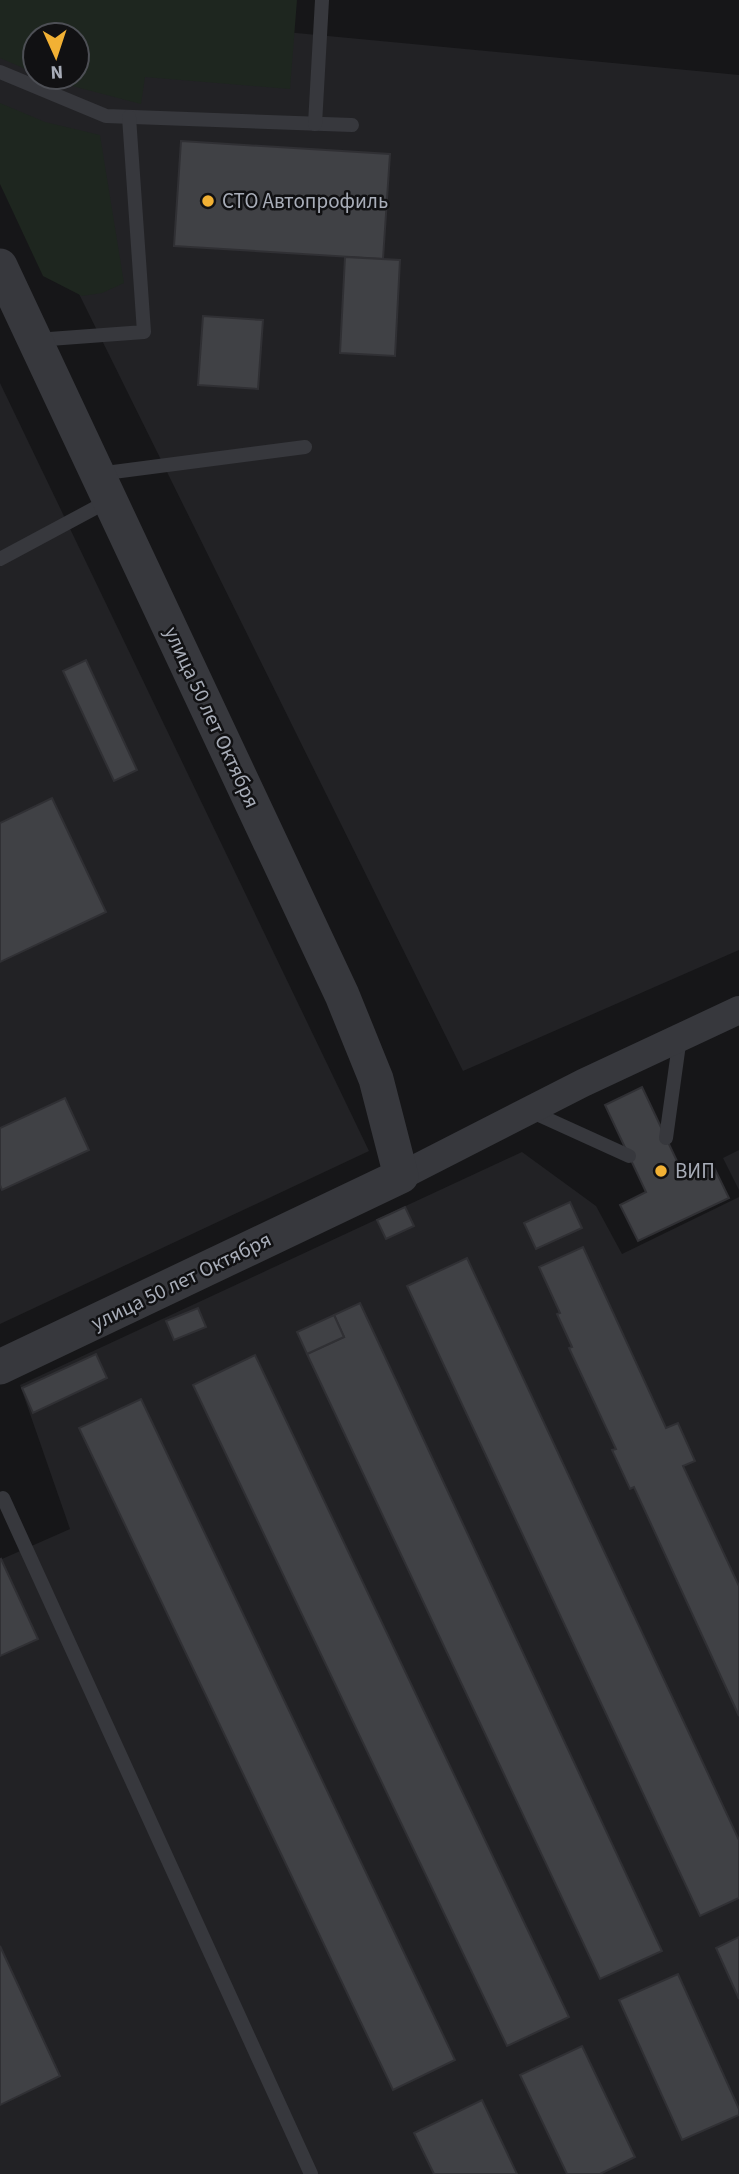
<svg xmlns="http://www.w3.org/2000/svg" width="739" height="2174" font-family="'Source Sans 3',sans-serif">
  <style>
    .built { fill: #222225; fill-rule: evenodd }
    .green { fill: #1e261f }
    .building { fill: #404145; stroke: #303034; stroke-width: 2 }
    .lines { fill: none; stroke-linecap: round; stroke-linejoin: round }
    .service { stroke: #37383d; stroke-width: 14 }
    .minor { stroke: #37383d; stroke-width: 28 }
    .tertiary { stroke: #37383d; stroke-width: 35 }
    .poi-dot { fill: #f2b134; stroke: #111113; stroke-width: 2.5 }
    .labels { text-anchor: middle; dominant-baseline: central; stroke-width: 5; stroke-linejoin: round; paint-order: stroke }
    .poi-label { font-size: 21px; fill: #a8adb8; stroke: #111113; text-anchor: start }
    .street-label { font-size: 21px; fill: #a8adb8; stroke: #111113 }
  </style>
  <rect width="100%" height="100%" fill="#161618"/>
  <!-- built -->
  <g class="built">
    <path d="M0,5L739,75V950L463,1071L0,134ZM35,35H77V77H35Z"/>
    <polygon points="0,383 369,1151 0,1324"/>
    <polygon points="739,1150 739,1190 723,1158"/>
    <polygon points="522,1152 596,1206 622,1254 739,1197 739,2174 0,2174 0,1558 2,1559 70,1529 20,1385"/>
  </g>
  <!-- green -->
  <g class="green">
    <polygon points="0,0 297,0 290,89 145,77 141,104 57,82 44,77 77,77 77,35 35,35 35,73 0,58"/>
    <polygon points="0,103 45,122 100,135 124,283 102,293 82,296 43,276 0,184"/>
  </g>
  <!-- building -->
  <g class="building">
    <polygon points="181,141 390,154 383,259 174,246"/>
    <polygon points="345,257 400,260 395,356 340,353"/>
    <polygon points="203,316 263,320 258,389 198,385"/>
    <polygon points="86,660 137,770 114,781 63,671"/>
    <polygon points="52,798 106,912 0,962 0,823"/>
    <polygon points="642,1087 684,1176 712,1163 729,1198 638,1241 620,1205 646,1192 605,1105"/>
    <polygon points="65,1098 89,1150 2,1190 0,1185 0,1128"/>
    <polygon points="570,1202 582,1228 536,1249 524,1223"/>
    <polygon points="405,1207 414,1226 386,1239 377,1220"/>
    <polygon points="583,1247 666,1428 678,1423 695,1461 683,1466 739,1586 739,1716 634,1487 630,1489 612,1450 616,1449 569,1348 572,1347 557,1314 560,1313 539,1267"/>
    <polygon points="467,1258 739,1840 739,1898 700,1916 407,1286"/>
    <polygon points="360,1303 662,1951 600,1979 307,1354 344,1337 334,1315"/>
    <polygon points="198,1308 206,1327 174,1340 166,1321"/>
    <polygon points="334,1315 344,1337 307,1354 297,1332"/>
    <polygon points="96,1354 107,1378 33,1413 22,1388"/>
    <polygon points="255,1355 569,2017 507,2046 193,1385"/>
    <polygon points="141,1399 455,2060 393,2090 79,1428"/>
    <polygon points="1,1559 38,1639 0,1656 0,1560"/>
    <polygon points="739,1937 739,1999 716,1948"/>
    <polygon points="0,1946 60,2076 0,2105"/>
    <polygon points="678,1974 739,2109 739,2115 682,2140 619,2000"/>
    <polygon points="582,2046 635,2157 600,2174 567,2174 520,2075"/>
    <polygon points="482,2100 517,2174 434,2174 414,2133"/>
  </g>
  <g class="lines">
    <!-- service -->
    <g class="service">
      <polyline points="0,72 106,116 352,125"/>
      <polyline points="315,124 322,0"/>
      <polyline points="36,340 144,332 129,117"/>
      <polyline points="98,474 305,447"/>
      <polyline points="0,559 110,500"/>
      <polyline points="530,1111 629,1156"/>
      <polyline points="666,1138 680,1037"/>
      <polyline points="3,1498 311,2174"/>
    </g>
    <!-- minor -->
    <polyline class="minor" points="401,1176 583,1083 739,1010"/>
    <!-- tertiary -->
    <polyline class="tertiary" points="0,266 342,995 376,1079 401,1176 0,1367"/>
  </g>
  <!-- markers -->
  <g class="poi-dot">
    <circle cx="208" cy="201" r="7"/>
    <circle cx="661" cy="1171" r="7"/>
  </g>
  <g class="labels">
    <!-- poi labels -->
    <g class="poi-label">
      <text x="222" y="201">СТО Автопрофиль</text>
      <text x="675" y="1171">ВИП</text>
    </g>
    <!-- street labels -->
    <g class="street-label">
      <text transform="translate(212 717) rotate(65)">улица 50 лет Октября</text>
      <text transform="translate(181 1281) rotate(-26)">улица 50 лет Октября</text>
    </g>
  </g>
  <!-- north arrow -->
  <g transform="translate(56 56) rotate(177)"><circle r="33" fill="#111113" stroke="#4d4f55" stroke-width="2"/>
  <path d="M0-5L12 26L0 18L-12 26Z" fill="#f2b134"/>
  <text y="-10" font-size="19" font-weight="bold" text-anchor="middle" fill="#a8adb8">N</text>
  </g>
</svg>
